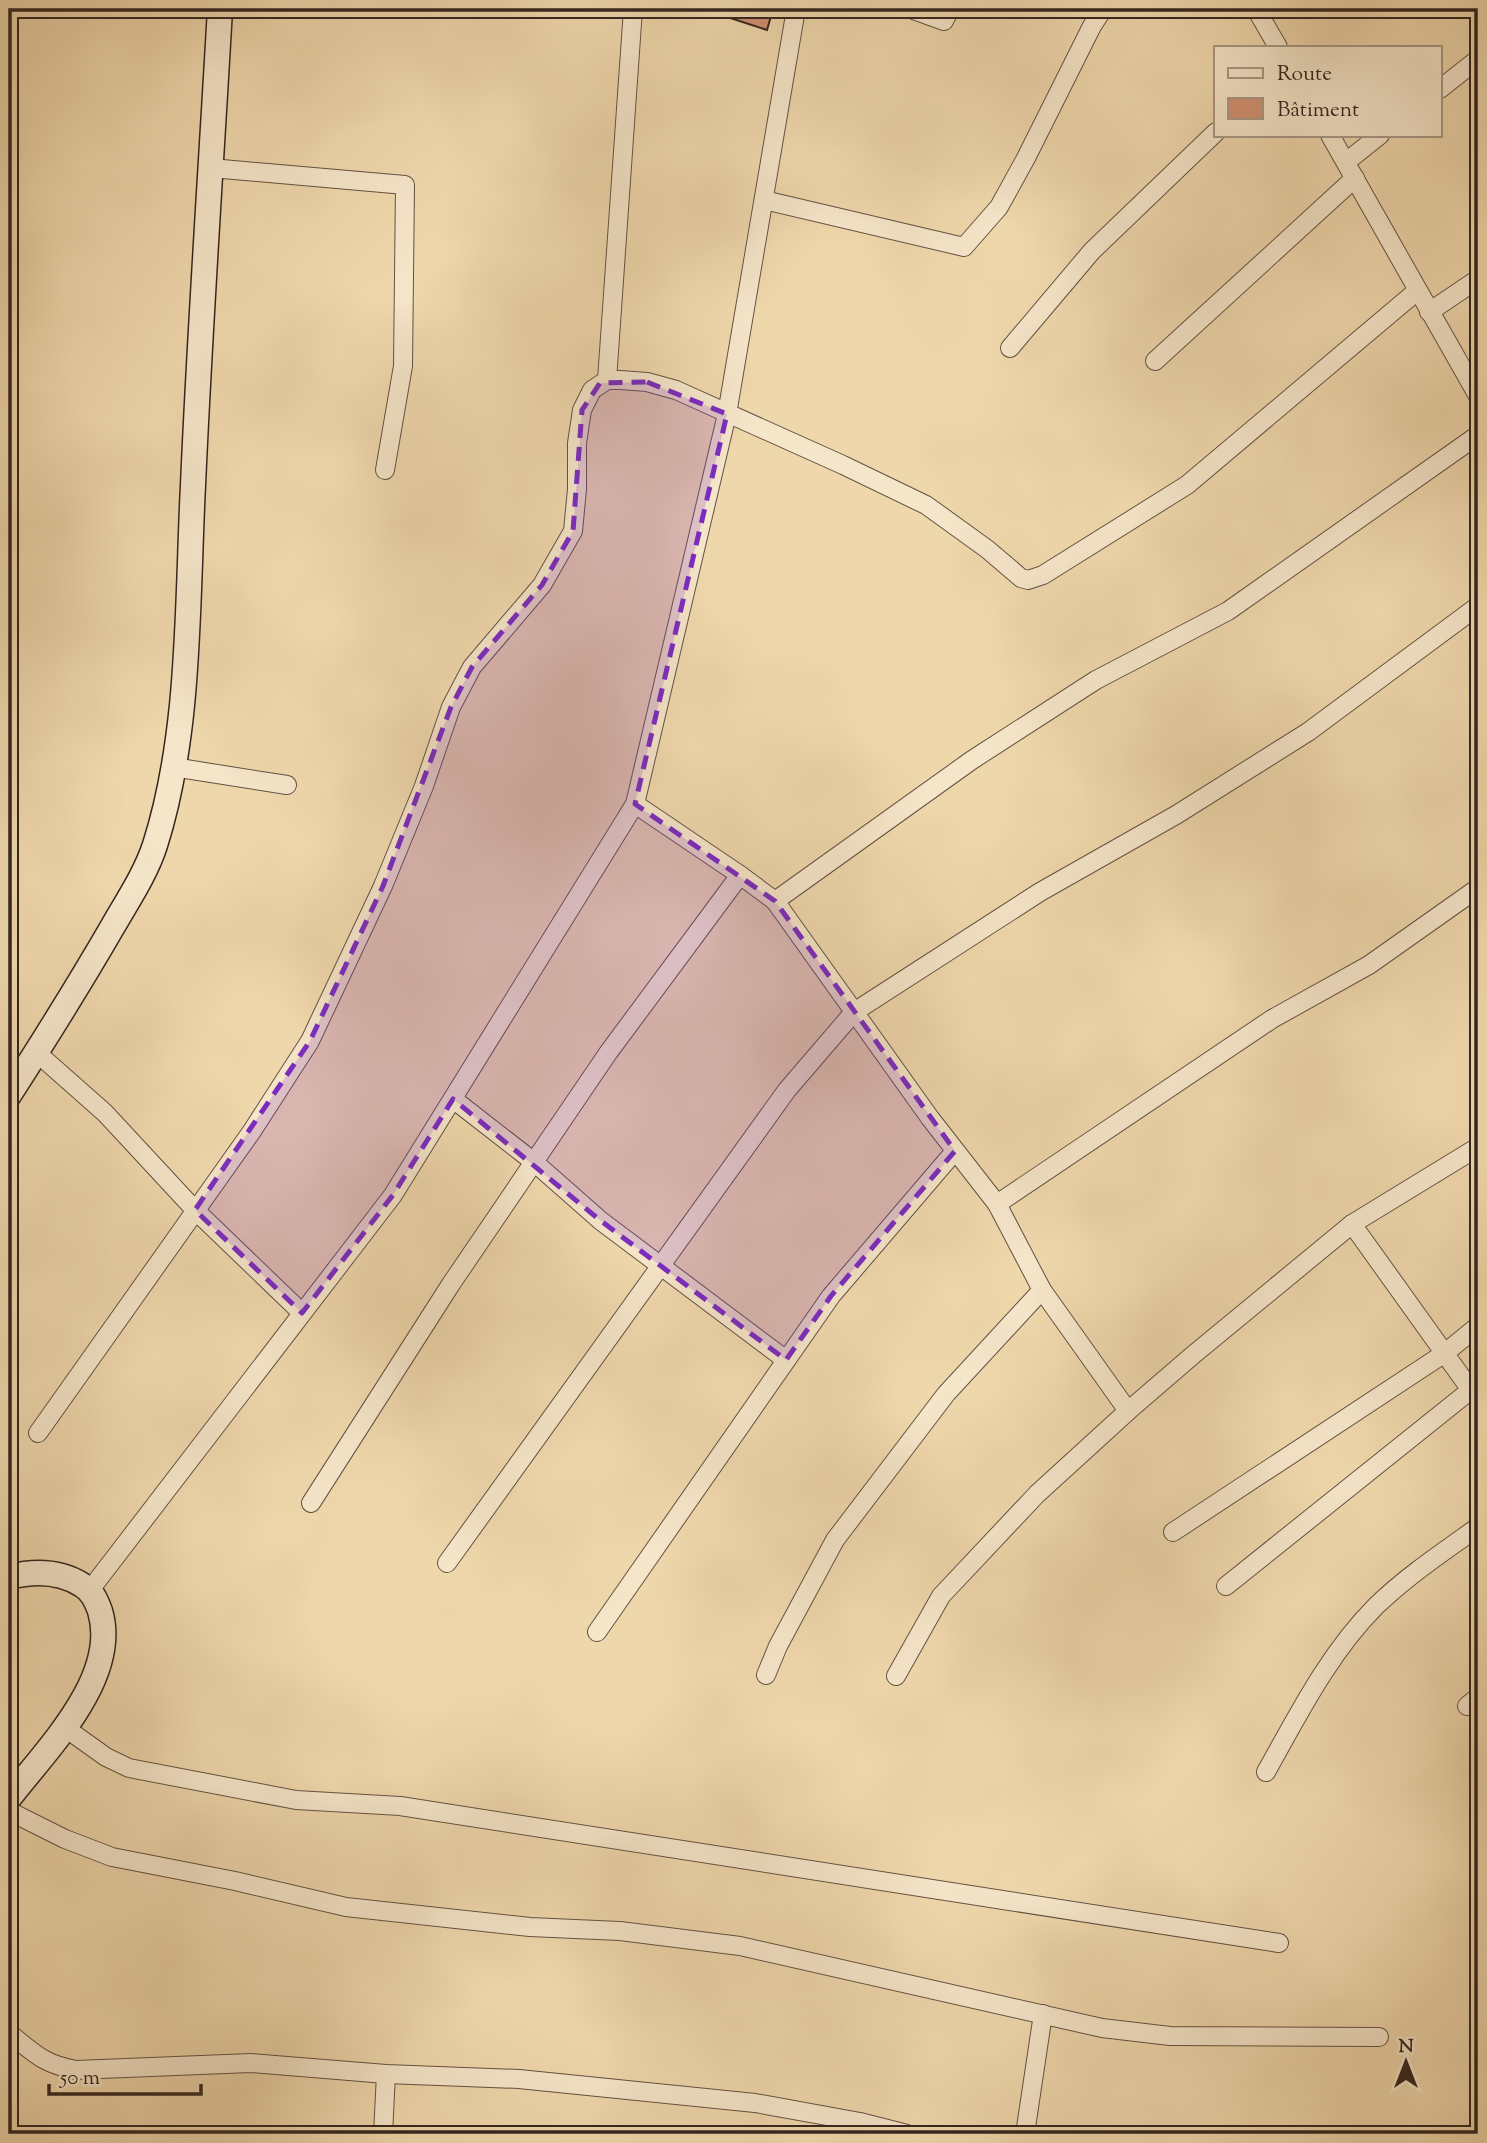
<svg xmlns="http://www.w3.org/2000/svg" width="1487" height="2143" font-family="'Sorts Mill Goudy',serif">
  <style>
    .building { fill: #d19173; stroke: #34261f; stroke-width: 2 }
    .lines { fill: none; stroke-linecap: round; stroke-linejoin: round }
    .street-casing { stroke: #635242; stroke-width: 20 }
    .secondary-casing { stroke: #34261f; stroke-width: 27 }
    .street { stroke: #f5e5c9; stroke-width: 18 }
    .secondary { stroke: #f5e5c9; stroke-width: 24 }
    .marked { fill: #7b2cbf; fill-opacity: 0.2; stroke: #7b2cbf; stroke-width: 5; stroke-dasharray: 14 9; stroke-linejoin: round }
  </style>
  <rect width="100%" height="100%" fill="#efd7ac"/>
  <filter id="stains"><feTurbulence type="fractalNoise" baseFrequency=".00286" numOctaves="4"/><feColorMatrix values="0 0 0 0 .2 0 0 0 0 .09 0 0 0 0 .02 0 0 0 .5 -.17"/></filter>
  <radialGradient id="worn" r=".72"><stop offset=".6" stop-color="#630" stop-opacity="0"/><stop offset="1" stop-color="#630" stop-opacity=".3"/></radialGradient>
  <!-- building -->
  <polygon class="building" points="713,9 773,9 767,30 712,12"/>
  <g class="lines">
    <defs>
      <g id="street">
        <polyline points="911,9 944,21 950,9"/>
        <polyline points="1256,9 1278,47"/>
        <polyline points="1440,89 1478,59"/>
        <polyline points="1330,135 1478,396"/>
        <polyline points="1346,162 1380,135"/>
        <polyline points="211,168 405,185 403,366 385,470"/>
        <polyline points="764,200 964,247 999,207 1026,158 1092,26 1103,9"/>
        <polyline points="1429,312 1478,279"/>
        <polyline points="1010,348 1092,251 1216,132"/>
        <polyline points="1155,361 1355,178"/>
        <polyline points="607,380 633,9"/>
        <polyline points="173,767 287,785"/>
        <polyline points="635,804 740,875 775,901 972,760 1096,680 1228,611 1478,435"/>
        <polyline points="775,901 930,1118 997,1204"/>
        <polyline points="36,1052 105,1113 195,1210 302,1313"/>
        <polyline points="453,1099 534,1162 601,1221 786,1360"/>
        <polyline points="1352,1224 1478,1400"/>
        <polyline points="1128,1411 1042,1290 997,1204 1272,1019 1369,965 1478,888"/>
        <polyline points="38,1433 252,1131 310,1041 383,886 424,786 451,707 472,667 542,585 573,531 577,489 577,443 582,410 592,390 607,380 620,380 647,382 676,390 843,465 926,505 987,549 1021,578 1028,580 1043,575 1187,485 1417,291"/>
        <polyline points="311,1503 451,1284 608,1053 740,875"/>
        <polyline points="1173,1532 1445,1353 1478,1326"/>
        <polyline points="447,1563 787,1090 854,1012 1040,892 1176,815 1308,732 1478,606"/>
        <polyline points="1226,1586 1472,1389"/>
        <polyline points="90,1590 393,1195 635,804 727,414 796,9"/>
        <polyline points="597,1632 831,1296 955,1151"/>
        <polyline points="766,1675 778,1646 835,1540 946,1394 1042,1290"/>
        <polyline points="896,1676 941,1596 1037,1494 1128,1411 1193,1355 1352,1224 1478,1147"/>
        <polyline points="1467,1706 1478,1697"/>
        <polyline points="64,1727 106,1757 129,1768 296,1800 400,1806 1279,1943"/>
        <path d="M1266,1772C1298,1715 1329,1653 1376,1606C1407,1576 1443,1552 1478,1527"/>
        <polyline points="9,1811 65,1839 112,1857 235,1881 346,1907 530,1927 620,1931 740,1946 1102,2028 1170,2036 1379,2037"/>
        <path d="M9,2033C34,2053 43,2064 76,2070L251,2063L386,2074L519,2079L755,2103L860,2122L907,2134"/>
        <polyline points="383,2134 386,2074"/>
        <polyline points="1025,2134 1043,2014"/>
      </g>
      <g id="secondary">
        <path d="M9,1095C45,1039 80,983 113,926C128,900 146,873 155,845C191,732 187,602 193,485C200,326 211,167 220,9"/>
        <path d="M9,1577C33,1571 60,1571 82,1585C92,1591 96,1600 100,1611C120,1677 47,1749 9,1798"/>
      </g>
    </defs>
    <!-- street casing -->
    <use href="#street" class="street-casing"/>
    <!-- secondary casing -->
    <use href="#secondary" class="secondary-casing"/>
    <!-- street -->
    <use href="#street" class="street"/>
    <!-- secondary -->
    <use href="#secondary" class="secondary"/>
  </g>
  <!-- marked area -->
  <path class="marked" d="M647,382L727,414L635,804L775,901L955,1151L831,1296L786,1360L601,1221L453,1099L393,1195L302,1313L195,1210L310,1041L383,886L451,707L472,667L542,585L573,531L582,410L600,383Z"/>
  <!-- margin -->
  <rect width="1487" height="2143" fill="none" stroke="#efd7ac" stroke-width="35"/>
  <rect x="10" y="10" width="1466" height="2122" fill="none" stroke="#34261f" stroke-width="3.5"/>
  <rect x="18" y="18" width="1452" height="2108" fill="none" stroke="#34261f" stroke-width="2"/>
  <!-- legend -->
  <rect x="1214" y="46" width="228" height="91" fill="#f5e5c9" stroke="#a89985" stroke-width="2"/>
  <rect x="1228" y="68" width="35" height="10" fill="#f5e5c9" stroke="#a89985" stroke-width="2"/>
  <text x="1277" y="80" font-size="21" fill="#34261f">Route</text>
  <rect x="1228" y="98" width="35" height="21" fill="#d19173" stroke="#a89985" stroke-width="2"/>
  <text x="1277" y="116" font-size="21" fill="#34261f">Bâtiment</text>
  <!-- north arrow -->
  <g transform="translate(1406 2062)" stroke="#f5e5c9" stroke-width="5" paint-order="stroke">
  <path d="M0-5L12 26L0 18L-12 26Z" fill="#34261f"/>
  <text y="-10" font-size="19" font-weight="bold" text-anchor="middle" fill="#34261f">N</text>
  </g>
  <!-- scale -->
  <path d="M49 2084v10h152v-10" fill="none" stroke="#34261f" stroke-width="3.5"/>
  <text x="60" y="2084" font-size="21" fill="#34261f" stroke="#f5e5c9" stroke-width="5" paint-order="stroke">50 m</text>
  <rect width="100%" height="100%" filter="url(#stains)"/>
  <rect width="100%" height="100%" fill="url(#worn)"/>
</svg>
